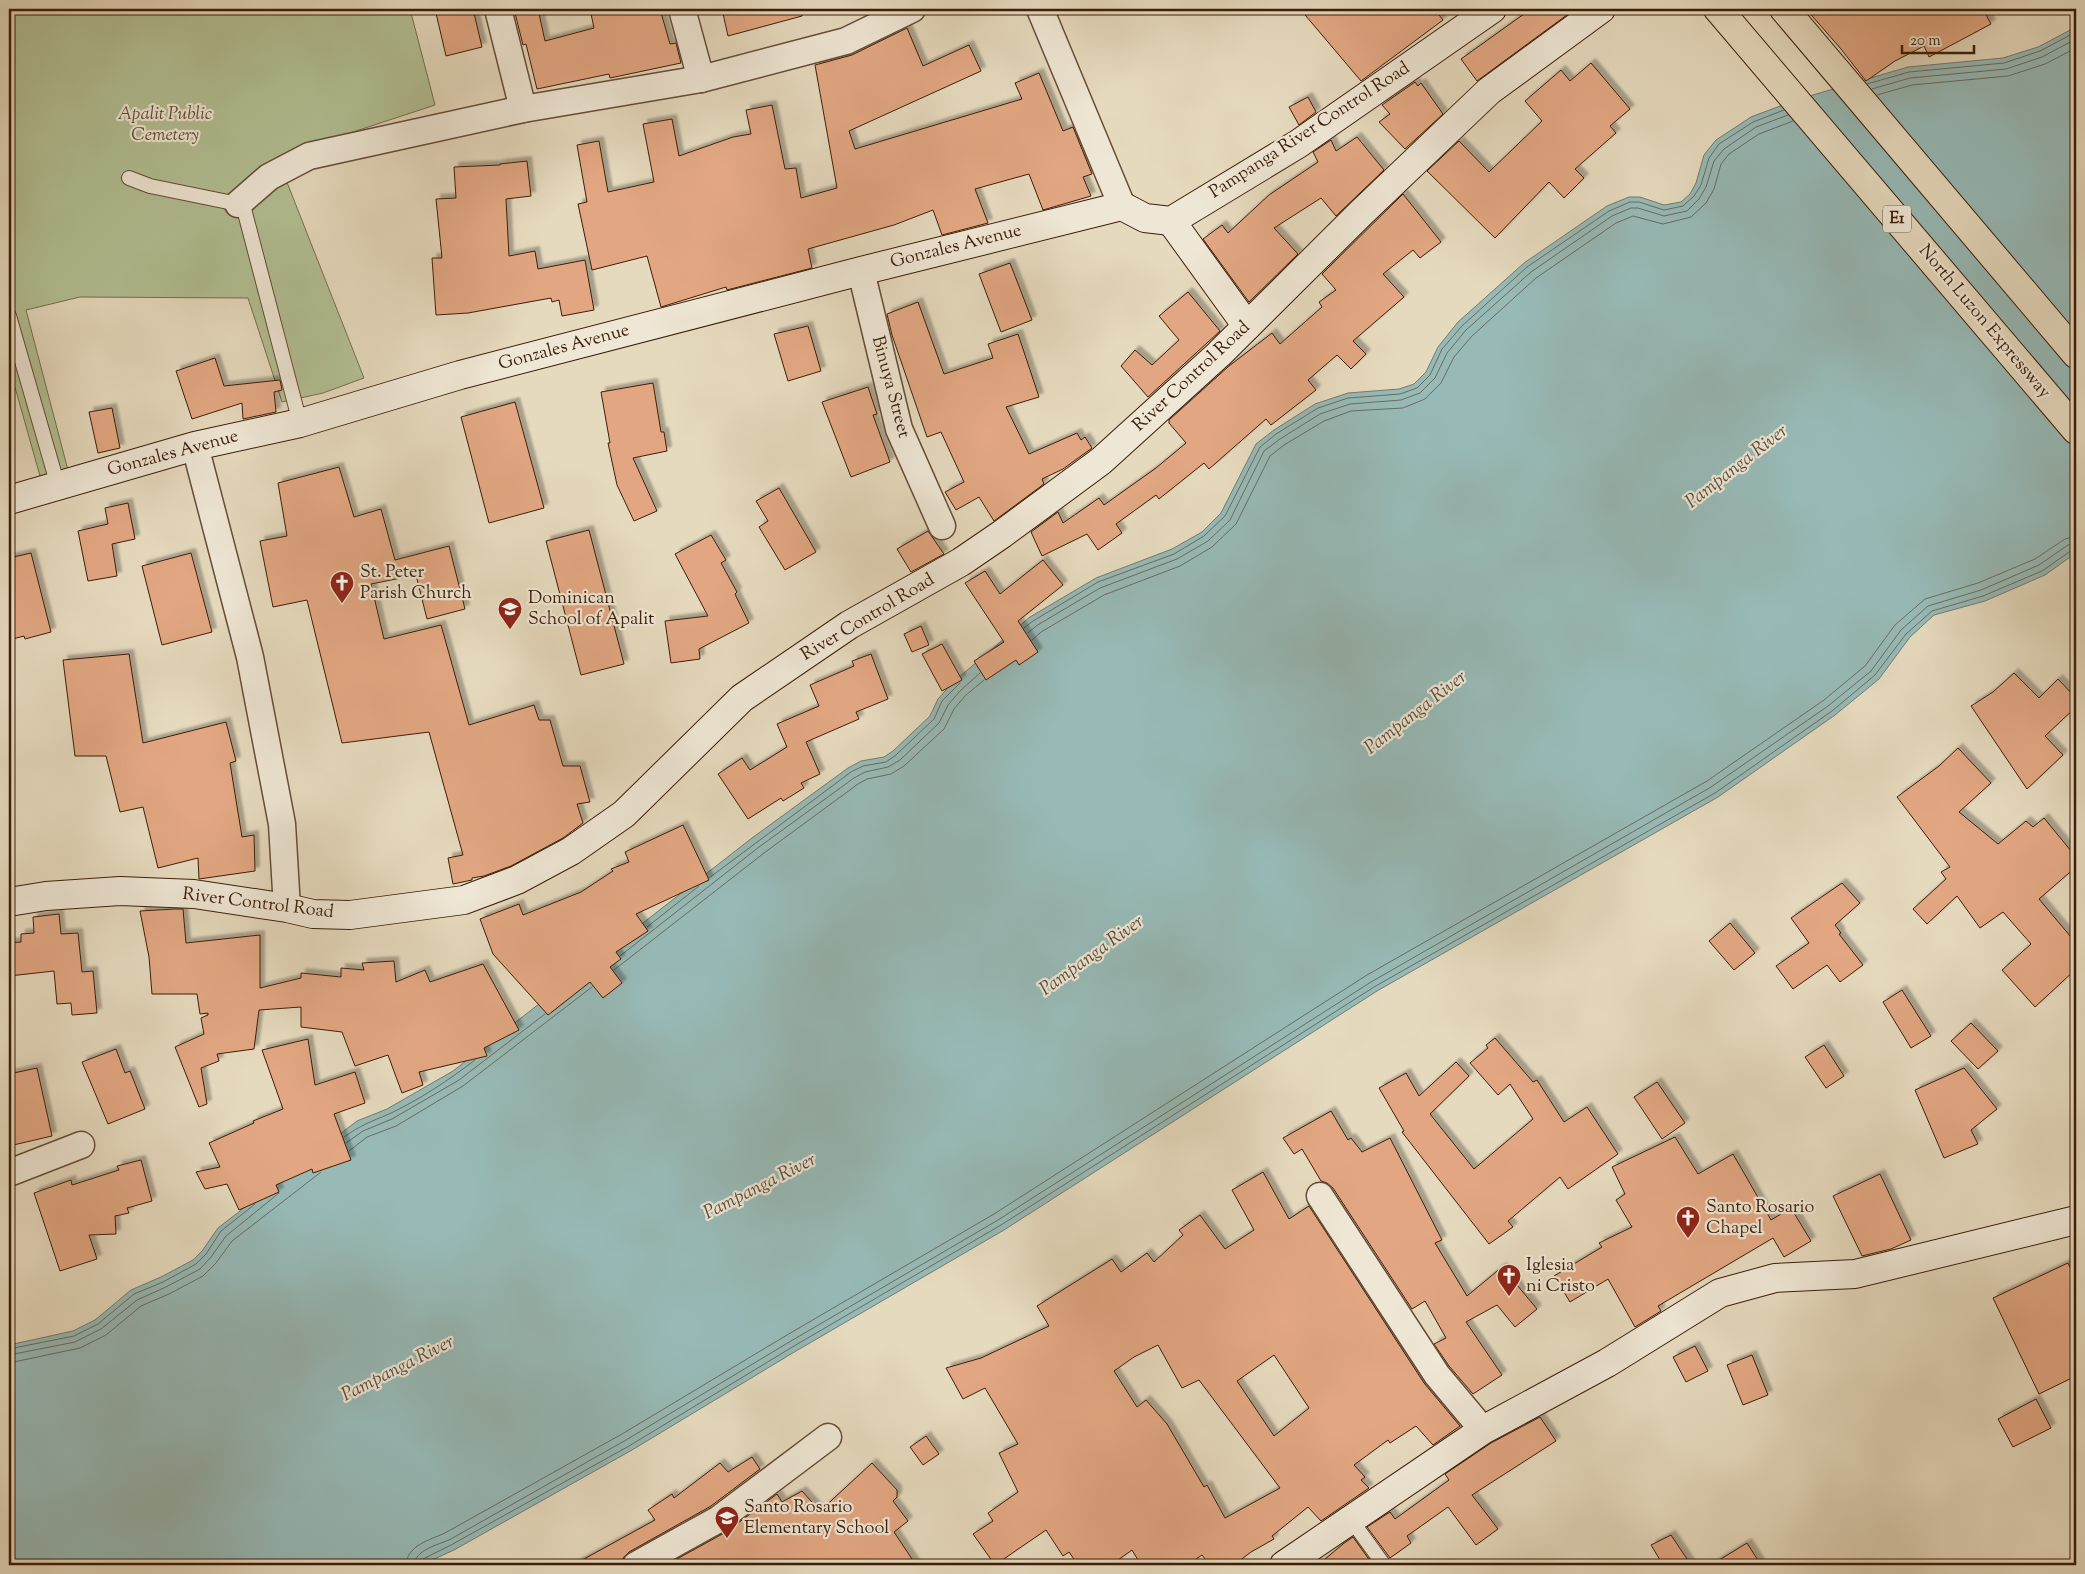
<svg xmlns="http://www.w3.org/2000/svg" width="2085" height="1574" font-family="'Sorts Mill Goudy',serif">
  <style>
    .green { fill: #b2c094; stroke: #776e4e }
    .water { fill: #97bab7; stroke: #737b71 }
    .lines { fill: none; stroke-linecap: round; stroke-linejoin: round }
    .shore { stroke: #6a6c60; stroke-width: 1 }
    .building { fill: #e2a782; stroke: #3c1d08; fill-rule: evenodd; filter: url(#shadow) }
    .lane-casing { stroke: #664c36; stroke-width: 16 }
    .street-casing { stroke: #664c36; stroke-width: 29 }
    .secondary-casing { stroke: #3c1d08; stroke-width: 30 }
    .highway-casing { stroke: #3c1d08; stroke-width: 30 }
    .lane { stroke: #efe7d5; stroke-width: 14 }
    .street { stroke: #efe7d5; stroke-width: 26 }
    .secondary { stroke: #efe7d5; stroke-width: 28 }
    .highway { stroke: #e6dabe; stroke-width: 28 }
    .labels { text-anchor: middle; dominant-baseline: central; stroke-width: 4.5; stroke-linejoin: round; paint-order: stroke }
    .shield { fill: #efe7d5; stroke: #725a46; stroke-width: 1 }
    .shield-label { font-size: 16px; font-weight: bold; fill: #3c1d08 }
    .park-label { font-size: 18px; font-style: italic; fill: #5f4e32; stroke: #efe7d5 }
    .street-label { font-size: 18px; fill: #3c1d08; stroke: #efe7d5 }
    .poi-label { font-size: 18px; fill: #3c1d08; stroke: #efe7d5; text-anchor: start }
    .water-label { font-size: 19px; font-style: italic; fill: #574c3d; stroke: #efe7d5 }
  </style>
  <defs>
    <filter id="shadow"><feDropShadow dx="4.5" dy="-4.5" stdDeviation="1" flood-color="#0004"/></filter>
  </defs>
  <rect width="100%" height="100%" fill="#e6dabe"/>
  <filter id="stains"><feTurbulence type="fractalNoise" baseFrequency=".004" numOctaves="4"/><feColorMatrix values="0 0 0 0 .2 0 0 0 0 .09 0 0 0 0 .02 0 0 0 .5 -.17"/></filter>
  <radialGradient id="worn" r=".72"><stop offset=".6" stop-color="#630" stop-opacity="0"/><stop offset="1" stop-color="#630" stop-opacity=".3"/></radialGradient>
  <!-- green -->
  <polygon class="green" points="9,9 410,9 435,105 277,157 364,378 323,393 282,402 248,298 80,297 26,310 69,474 42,483 9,366"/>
  <!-- water -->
  <polygon class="water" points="2076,27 2076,553 2045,575 1985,601 1934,615 1910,637 1879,679 1835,715 1718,797 1377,991 1004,1230 796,1351 632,1450 454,1550 421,1565 9,1565 9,1345 73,1331 95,1320 131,1290 161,1277 193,1260 202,1251 218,1228 357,1121 387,1109 453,1071 752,838 848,768 861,761 884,757 893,751 930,716 938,699 952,683 1030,617 1096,578 1172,549 1202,532 1221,513 1256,444 1274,430 1315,404 1348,393 1399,389 1414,384 1426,372 1438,347 1458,322 1524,263 1607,206 1629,197 1640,197 1664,205 1681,202 1690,194 1696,183 1704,155 1716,140 1751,117 1796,100 1908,67 2003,58 2038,47"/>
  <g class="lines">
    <!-- shore -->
    <g class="shore">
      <polyline points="1867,84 1909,72 2004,63 2040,51 2076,32"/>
      <polyline points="1872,89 1910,78 2006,69 2042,57 2076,39"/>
      <polyline points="1877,95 1912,85 2008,76 2045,64 2076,48"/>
      <polyline points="1024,628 1033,621 1098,582 1174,554 1204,536 1225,516 1260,447 1276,434 1318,408 1348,398 1400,394 1417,388 1430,375 1442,349 1462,326 1527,267 1609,211 1630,202 1639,202 1664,210 1683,206 1694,196 1701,185 1709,158 1719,144 1753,122 1784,110"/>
      <polyline points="1028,633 1036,626 1100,588 1177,559 1208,541 1230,520 1264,451 1280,439 1320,414 1350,404 1401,400 1420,393 1435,378 1447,353 1466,330 1531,272 1612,216 1631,208 1638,208 1664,216 1687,211 1699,199 1706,187 1714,161 1724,149 1756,127 1788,115"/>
      <polyline points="1032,640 1041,632 1104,595 1180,566 1212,547 1236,524 1270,456 1284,445 1324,421 1351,411 1403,408 1425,399 1441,383 1454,357 1472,336 1536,278 1616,223 1633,216 1663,224 1691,217 1706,203 1714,189 1721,164 1729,154 1759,134 1793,121"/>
      <polyline points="709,878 851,772 863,766 886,762 896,755 934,719 942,701 960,683"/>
      <polyline points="647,927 699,886"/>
      <polyline points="620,956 759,847 854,778 865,772 888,767 900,760 939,723 948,705 960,691 980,673"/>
      <polyline points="614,970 764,853 858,784 867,779 891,774 904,766 944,729 954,709 965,696 984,680"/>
      <path d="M344,1137C361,1125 370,1122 389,1114C419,1100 449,1080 475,1060"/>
      <polyline points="346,1143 363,1131 392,1119 459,1080 545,1014"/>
      <polyline points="349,1151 367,1137 396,1126 463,1086 592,987"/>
      <polyline points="9,1349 74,1336 98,1324 134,1294 163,1282 196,1264 206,1254 221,1231 255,1204"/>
      <polyline points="9,1355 75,1342 101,1329 137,1300 166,1287 200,1269 211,1257 226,1236 279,1193"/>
      <polyline points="9,1363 80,1348 106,1335 141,1306 169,1294 203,1276 216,1263 232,1241 321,1172"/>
      <path d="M406,1565C407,1545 430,1540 445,1533L622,1434L787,1335L994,1214L1367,975L1707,781L1824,700L1865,666L1895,625L1925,599L1978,583L2035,559L2065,539L2076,536"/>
      <path d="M414,1565C415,1550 437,1545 449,1540L626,1440L791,1341L998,1220L1371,982L1711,787L1828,706L1871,671L1901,630L1928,606L1981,590L2039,565L2068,545L2076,543"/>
      <polyline points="420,1565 423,1559 451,1545 629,1446 794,1346 1001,1225 1374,987 1715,793 1832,711 1875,675 1906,634 1932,611 1983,596 2042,571 2072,550 2076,550"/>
    </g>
  </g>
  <!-- building -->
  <g class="building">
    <polygon points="435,9 473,9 482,47 446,56"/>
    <polygon points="514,9 538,9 545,41 594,28 590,9 660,9 670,44 676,43 681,63 610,78 609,74 537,89 526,44 523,45"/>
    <polygon points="722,9 801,9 802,16 728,36"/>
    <polygon points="1300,9 1434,9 1443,20 1361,81"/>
    <polygon points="1531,9 1575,9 1477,81 1461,59"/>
    <polygon points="1806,9 1983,9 1991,24 1929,57 1924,46 1895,61 1866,81 1841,49"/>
    <polygon points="907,28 923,66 969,45 981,71 849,131 855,149 1022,99 1015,83 1039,73 1063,131 1073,127 1092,174 1083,177 1091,196 1043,210 1029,174 975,189 988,223 942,235 933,210 894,225 808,249 812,268 727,290 726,287 661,307 647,256 592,270 578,204 587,202 577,145 599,141 608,192 654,182 643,124 672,119 679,156 733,137 751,134 746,110 772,105 785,169 796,168 801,198 837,188 815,65 852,55"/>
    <polygon points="1591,63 1630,109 1610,126 1616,133 1575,169 1584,178 1564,198 1549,182 1495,238 1427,171 1459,141 1489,172 1542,121 1525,101 1561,70 1570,81"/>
    <polygon points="1415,82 1418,86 1421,83 1443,114 1405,149 1379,122 1390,114 1382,105"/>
    <polygon points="1308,97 1316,112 1299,125 1289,107"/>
    <polygon points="1357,137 1384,170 1336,216 1321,198 1274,228 1298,254 1249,302 1203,239 1222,225 1228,233 1269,195 1318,162 1313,152 1331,140 1336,151"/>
    <polygon points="527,161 531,196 506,199 509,256 535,251 538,269 585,260 594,310 562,316 559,300 552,302 551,298 468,313 436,315 432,258 442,258 436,199 456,198 454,167 500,165 500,164"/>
    <polygon points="1403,194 1441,242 1420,258 1413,250 1383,274 1404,297 1353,341 1366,354 1351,369 1337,355 1308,380 1316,390 1271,425 1266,419 1209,469 1204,463 1159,499 1156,495 1116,524 1122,533 1098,550 1087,534 1042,556 1031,532 1058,512 1063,523 1099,498 1104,505 1156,468 1186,443 1169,423 1169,420 1229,366 1272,333 1280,344 1322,307 1319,302 1336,290 1322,274"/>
    <polygon points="1010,263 1032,320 1001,332 979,274"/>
    <polygon points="1188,292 1220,331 1148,397 1121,366 1135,350 1152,365 1179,340 1159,316"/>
    <polygon points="918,302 944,374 993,358 988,344 1018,334 1039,397 1006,407 1029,454 1077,433 1081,440 1085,437 1092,448 1063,469 1042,479 1044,484 994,521 979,497 956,510 945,492 964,482 941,432 927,437 892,335 887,314"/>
    <polygon points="808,326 821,371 788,381 774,334"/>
    <polygon points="215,358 224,386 280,380 282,390 274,392 276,412 243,419 242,403 192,419 176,371"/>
    <polygon points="653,383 661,432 664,432 667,451 633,458 657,511 634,521 617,485 608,443 610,443 601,392"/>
    <polygon points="868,387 877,414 873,415 890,462 851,477 822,402"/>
    <polygon points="515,402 544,508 489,523 461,417"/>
    <polygon points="112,408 120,448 98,453 89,412"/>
    <polygon points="339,467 354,517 381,509 395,560 449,546 465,609 427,619 416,575 371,584 384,639 441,625 469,725 534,705 539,720 550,720 563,766 580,766 590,802 577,804 583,823 563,838 511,866 484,876 472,878 472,880 453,884 448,858 463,855 429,732 342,743 307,600 273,607 260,541 287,536 278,483"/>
    <polygon points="779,488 816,552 785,570 759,527 768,521 756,501"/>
    <polygon points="128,503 135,539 112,544 117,576 88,581 78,531 108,524 105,508"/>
    <polygon points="589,530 624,664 581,675 546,541"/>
    <polygon points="928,531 944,554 911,572 897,549"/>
    <polygon points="711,535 726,560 721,563 737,592 735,594 749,623 699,649 700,659 671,663 665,621 708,616 675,554"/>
    <polygon points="31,553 51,632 25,639 24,636 9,640 9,558"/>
    <polygon points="191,553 212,632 162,645 142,566"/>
    <polygon points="1043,560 1063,585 1018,621 1038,652 1019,665 1016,660 986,680 974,661 1004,642 965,583 985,571 1000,594"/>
    <polygon points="921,626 929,645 912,652 904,634"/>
    <polygon points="942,644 962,680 942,691 922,654"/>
    <polygon points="129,654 143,743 226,722 236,761 230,763 242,837 254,835 255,871 199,879 198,858 158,868 143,807 120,812 106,756 75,756 63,660"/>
    <polygon points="871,654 888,699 856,712 859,719 806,742 820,774 801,783 804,788 783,801 781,798 748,819 718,774 742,758 750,770 787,747 777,724 819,706 810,685 854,666 852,661"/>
    <polygon points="2014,673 2039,698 2058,679 2076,698 2076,707 2045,736 2063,755 2027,789 1971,706 1993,692"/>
    <polygon points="1958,748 1991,783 1959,812 1998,844 2026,821 2033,827 2044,818 2076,857 2076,867 2039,899 2076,943 2076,969 2035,1007 2002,970 2031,944 2003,912 1980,928 1957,896 1927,924 1913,909 1946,879 1941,872 1950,867 1897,797 1939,766"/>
    <polygon points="683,825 709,880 636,914 648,931 616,952 621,959 610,967 622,983 603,998 590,982 548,1015 493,954 480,919 519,904 523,915 581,892 613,871 611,869 629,862 625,852"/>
    <polygon points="1842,883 1860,903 1835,925 1841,933 1839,934 1863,965 1840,982 1827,965 1793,989 1776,966 1809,943 1791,918"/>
    <polygon points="175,909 183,909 186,943 260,935 260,988 301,978 301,973 341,977 341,968 364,970 362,963 394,961 396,982 425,970 430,982 483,964 519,1030 484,1048 487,1056 419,1072 423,1085 402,1093 388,1055 355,1066 342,1032 301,1027 301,1007 259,1010 254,1049 217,1054 219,1061 201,1068 207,1104 199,1107 175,1047 204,1034 201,1018 208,1015 208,1013 200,1014 197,994 152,994 149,957 140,911"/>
    <polygon points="59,914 61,934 78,933 82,972 93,971 97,1013 72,1015 71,1003 57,1004 54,971 9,976 9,943 21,942 21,934 34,933 33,917"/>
    <polygon points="1730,923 1755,953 1734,970 1709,941"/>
    <polygon points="1902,990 1931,1036 1911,1048 1883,1002"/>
    <polygon points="1971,1023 1998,1051 1978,1069 1951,1041"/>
    <polygon points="1495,1038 1533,1082 1537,1080 1564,1122 1587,1107 1618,1154 1568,1189 1560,1177 1508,1221 1513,1227 1489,1244 1402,1132 1404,1131 1379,1088 1406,1073 1419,1096 1456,1062 1469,1076 1430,1114 1474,1169 1533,1119 1510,1084 1498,1095 1470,1063 1488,1048 1486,1045"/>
    <polygon points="308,1039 315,1085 355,1072 365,1103 334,1114 351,1160 313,1173 312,1169 276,1185 279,1192 239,1210 227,1184 205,1189 196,1172 220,1167 209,1143 254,1123 253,1121 283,1109 262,1050"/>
    <polygon points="1824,1045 1844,1076 1826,1088 1805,1057"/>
    <polygon points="116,1049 125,1073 130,1071 145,1109 108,1124 82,1062"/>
    <polygon points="37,1068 52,1136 9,1146 9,1074"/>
    <polygon points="1964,1068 1997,1109 1971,1130 1978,1144 1944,1158 1915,1090"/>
    <polygon points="1657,1082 1685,1123 1662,1139 1634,1097"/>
    <polygon points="1331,1111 1348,1140 1351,1138 1362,1152 1390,1138 1442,1240 1435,1243 1467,1296 1502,1267 1537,1309 1515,1327 1497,1305 1466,1322 1502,1375 1473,1394 1449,1366 1434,1344 1446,1338 1425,1301 1412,1309 1333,1188 1327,1183 1321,1181 1302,1149 1294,1154 1283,1138"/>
    <polygon points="1675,1137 1698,1174 1733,1154 1771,1220 1791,1208 1811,1241 1784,1257 1773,1238 1658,1306 1661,1311 1635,1327 1608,1279 1570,1302 1554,1276 1602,1247 1599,1243 1632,1227 1616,1200 1625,1194 1612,1167"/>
    <polygon points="141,1160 152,1201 127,1208 129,1213 115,1216 116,1234 89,1235 97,1259 60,1271 34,1193 71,1180 72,1185 119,1170 117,1166"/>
    <path d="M1263,1172L1289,1219L1309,1206L1424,1383L1460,1426L1433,1445L1416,1426L1390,1443L1388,1440L1354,1465L1365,1477L1361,1480L1369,1488L1321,1521L1308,1507L1272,1536L1274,1539L1251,1552L1234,1565H1210L1202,1555L1187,1565H1141L1132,1550L1111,1565H1078L1069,1552L1063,1556L1046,1530L995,1565L973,1534L993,1521L988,1513L1018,1492L999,1453L1018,1444L985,1388L963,1399L946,1368L981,1358L1049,1326L1037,1306L1112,1259L1121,1272L1147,1253L1154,1262L1183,1235L1179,1230L1200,1215L1225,1249L1254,1230L1232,1190ZM1158,1345L1182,1388L1199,1380L1280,1488L1225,1518L1207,1485L1204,1487L1167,1424L1146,1400L1137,1407L1114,1371L1134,1357ZM1274,1355L1309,1408L1274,1436L1237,1381Z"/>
    <polygon points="1880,1174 1911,1240 1891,1249 1862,1256 1833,1196"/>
    <polygon points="2068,1263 2076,1280 2076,1376 2039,1394 1993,1298"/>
    <polygon points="1695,1346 1708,1371 1686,1382 1673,1357"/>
    <polygon points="1752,1355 1768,1395 1743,1405 1727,1365"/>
    <polygon points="2036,1399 2051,1428 2013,1447 1998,1419"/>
    <polygon points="1540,1417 1556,1441 1472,1495 1498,1529 1476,1545 1448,1507 1407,1536 1411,1543 1390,1558 1367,1527 1390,1512 1395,1519 1449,1480 1445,1474 1491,1443"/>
    <polygon points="926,1436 939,1454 923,1465 910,1447"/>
    <polygon points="752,1457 760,1469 711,1506 629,1552 623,1558 621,1565 573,1565 655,1520 648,1510 672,1494 674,1498 720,1463 728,1472"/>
    <polygon points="872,1463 897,1490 897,1497 893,1501 908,1521 894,1532 916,1565 666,1565 726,1532 777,1494 782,1502 802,1491 820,1511"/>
    <polygon points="1671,1535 1691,1565 1663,1565 1651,1545"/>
    <polygon points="1353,1537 1373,1565 1318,1565 1343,1544"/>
    <polygon points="1747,1543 1761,1565 1711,1565"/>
  </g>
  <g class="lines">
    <defs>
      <g id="lane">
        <polyline points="129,178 150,186 238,204 244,209 300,423"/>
        <polyline points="9,316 58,486"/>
        <polyline points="1352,1521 1384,1565"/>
      </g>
      <g id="street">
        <polyline points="498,9 523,109"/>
        <polyline points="682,9 701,79"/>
        <polyline points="1040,9 1122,206"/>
        <polyline points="238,204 269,177 309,156 523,109 701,79 846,41 912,9"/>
        <polyline points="861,271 899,429 942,526"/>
        <polyline points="195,446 250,657 282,824 287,908"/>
        <polyline points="9,1173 81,1145"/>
        <polyline points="1320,1196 1437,1375 1483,1430"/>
        <polyline points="636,1565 719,1519 828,1437"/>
      </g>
      <g id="secondary">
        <polyline points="1171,221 1247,326"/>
        <polyline points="9,500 195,446 300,423 460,375 861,271 1122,206 1145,218 1171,221 1298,144 1492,9"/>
        <polyline points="9,902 46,896 120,891 194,894 287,908 313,914 350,915 464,900 517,880 571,851 624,814 742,698 849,625 961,562 1002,534 1101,461 1219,354 1361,213 1489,91 1601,9"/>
        <polyline points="1284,1565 1483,1430 1607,1363 1720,1293 1775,1278 1855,1274 2076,1220"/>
      </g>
      <g id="highway">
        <polyline points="1718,9 2076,430"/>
        <polyline points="1784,9 2076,354"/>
      </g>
    </defs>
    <!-- lane casing -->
    <use href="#lane" class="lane-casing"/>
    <!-- street casing -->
    <use href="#street" class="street-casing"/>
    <!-- secondary casing -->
    <use href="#secondary" class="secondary-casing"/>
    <!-- highway casing -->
    <use href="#highway" class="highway-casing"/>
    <!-- lane -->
    <use href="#lane" class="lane"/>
    <!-- street -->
    <use href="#street" class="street"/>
    <!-- secondary -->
    <use href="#secondary" class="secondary"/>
    <!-- highway -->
    <use href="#highway" class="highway"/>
  </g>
  <!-- icons -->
  <defs>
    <symbol id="church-pin" viewBox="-11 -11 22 30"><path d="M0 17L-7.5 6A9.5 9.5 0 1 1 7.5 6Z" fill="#8f2418" stroke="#efe7d5"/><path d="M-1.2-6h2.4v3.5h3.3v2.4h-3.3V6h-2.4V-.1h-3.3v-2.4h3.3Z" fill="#fff"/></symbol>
    <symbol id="school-pin" viewBox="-11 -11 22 30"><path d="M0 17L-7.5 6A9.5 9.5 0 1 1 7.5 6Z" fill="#8f2418" stroke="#efe7d5"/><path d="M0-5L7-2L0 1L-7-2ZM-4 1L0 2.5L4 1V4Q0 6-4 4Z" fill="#fff"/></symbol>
  </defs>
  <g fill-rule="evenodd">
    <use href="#church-pin" x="328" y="569" width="28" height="38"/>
    <use href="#school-pin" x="496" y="595" width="28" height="38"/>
    <use href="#church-pin" x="1674" y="1204" width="28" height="38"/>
    <use href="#church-pin" x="1495" y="1262" width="28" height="38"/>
    <use href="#school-pin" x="713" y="1504" width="28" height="38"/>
  </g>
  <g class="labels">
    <!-- shield labels -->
    <rect class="shield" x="1883" y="205.5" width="28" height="27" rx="4"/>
    <g class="shield-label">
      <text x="1897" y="219">E1</text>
    </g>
    <!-- park labels -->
    <g class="park-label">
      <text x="165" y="115">Apalit Public<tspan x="165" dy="21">Cemetery</tspan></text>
    </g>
    <!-- street labels -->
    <g class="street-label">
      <text transform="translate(1310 131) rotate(-33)">Pampanga River Control Road</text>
      <text transform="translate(956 247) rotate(-14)">Gonzales Avenue</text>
      <text transform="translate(1984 322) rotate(50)">North Luzon Expressway</text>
      <text transform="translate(564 348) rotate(-15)">Gonzales Avenue</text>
      <text transform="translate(1192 377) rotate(-43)">River Control Road</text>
      <text transform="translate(890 387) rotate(75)">Binuya Street</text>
      <text transform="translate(173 454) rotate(-15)">Gonzales Avenue</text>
      <text transform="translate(868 618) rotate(-31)">River Control Road</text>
      <text transform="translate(258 904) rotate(7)">River Control Road</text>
    </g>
    <!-- poi labels -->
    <g class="poi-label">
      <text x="360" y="573">St. Peter<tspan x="360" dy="21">Parish Church</tspan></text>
      <text x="528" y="599">Dominican<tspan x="528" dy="21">School of Apalit</tspan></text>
      <text x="1706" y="1208">Santo Rosario<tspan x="1706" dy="21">Chapel</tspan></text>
      <text x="1526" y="1266">Iglesia<tspan x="1526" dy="21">ni Cristo</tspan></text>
      <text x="744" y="1508">Santo Rosario<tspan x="744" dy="21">Elementary School</tspan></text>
    </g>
    <!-- water labels -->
    <g class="water-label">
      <text transform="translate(1737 467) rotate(-38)">Pampanga River</text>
      <text transform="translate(1416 713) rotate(-38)">Pampanga River</text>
      <text transform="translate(1092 956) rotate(-36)">Pampanga River</text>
      <text transform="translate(760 1187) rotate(-27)">Pampanga River</text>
      <text transform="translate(398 1369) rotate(-27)">Pampanga River</text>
    </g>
  </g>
  <!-- margin -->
  <rect width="2085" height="1574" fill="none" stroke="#e6dabe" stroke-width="30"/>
  <rect x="10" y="10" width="2065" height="1554" fill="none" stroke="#3c1d08" stroke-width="2.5"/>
  <rect x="15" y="15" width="2055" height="1544" fill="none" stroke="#3c1d08"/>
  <!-- scale -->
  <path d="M1902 45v8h72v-8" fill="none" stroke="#3c1d08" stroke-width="2.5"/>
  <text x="1910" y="45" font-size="15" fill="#3c1d08" stroke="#efe7d5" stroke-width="4" paint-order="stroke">20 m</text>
  <rect width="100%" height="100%" filter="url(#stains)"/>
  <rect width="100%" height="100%" fill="url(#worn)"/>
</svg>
